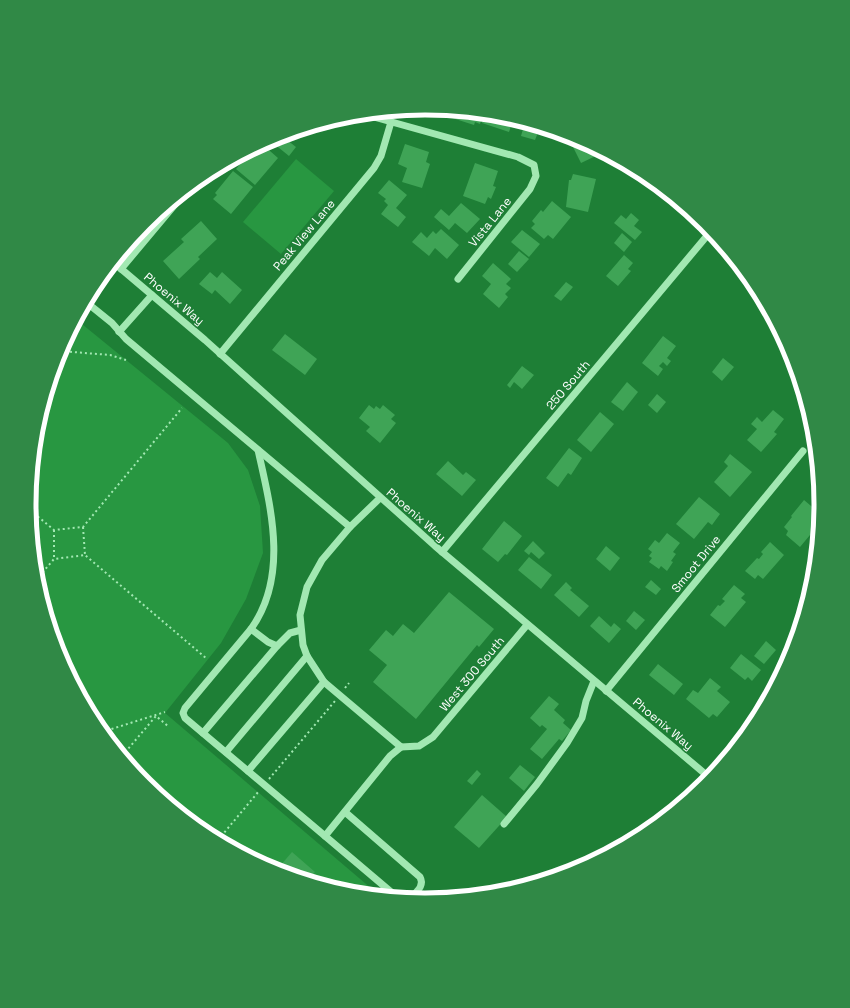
<svg xmlns="http://www.w3.org/2000/svg" width="850" height="1008" font-family="'Space Grotesk',sans-serif">
  <style>
    .green { fill: #289741 }
    .building { fill: #3fa456 }
    .lines { fill: none; stroke-linecap: round; stroke-linejoin: round }
    .path { stroke: #a2e8b2; stroke-width: 2; stroke-dasharray: 2 3; stroke-linecap: butt }
    .minor { stroke: #a2e8b2; stroke-width: 7 }
    .labels { text-anchor: middle; dominant-baseline: central; stroke-width: 3; stroke-linejoin: round; paint-order: stroke }
    .street-label { font-size: 12px; fill: #fff; stroke: #1e7f36 }
    .rim { fill: none; stroke: #fff; stroke-width: 5 }
  </style>
  <rect width="100%" height="100%" fill="#1e7f36"/>
  <!-- green -->
  <g class="green">
    <polygon points="296,159 334,191 281,254 243,222"/>
    <polygon points="77,320 228,443 248,470 260,506 263,553 246,599 221,643 165,713 379,895 348,892 273,870 205,833 145,784 96,724 59,655 37,581 29,504 37,427 59,352"/>
  </g>
  <!-- building -->
  <g class="building">
    <polygon points="426,108 443,110 442,114"/>
    <polygon points="448,110 483,114 480,124 475,122 474,125 446,116"/>
    <polygon points="485,114 502,116 519,121 516,128 511,126 509,132 482,123"/>
    <polygon points="525,122 556,132 555,135 539,130 535,140 521,136"/>
    <polygon points="293,132 287,140 296,147 289,156 273,143 277,137"/>
    <polygon points="567,135 577,138 602,153 581,163"/>
    <polygon points="262,144 278,158 255,185 236,169 247,156 245,155 247,152"/>
    <polygon points="405,144 429,152 426,162 430,164 422,188 402,182 407,168 398,164"/>
    <polygon points="475,163 498,171 493,186 496,187 491,199 488,197 485,204 463,196"/>
    <polygon points="233,171 253,187 231,214 213,199 217,195 215,193"/>
    <polygon points="573,174 596,179 588,212 566,207 569,180 571,180"/>
    <polygon points="389,180 407,195 396,208 406,217 398,227 381,214 388,205 384,201 386,199 378,193"/>
    <polygon points="552,201 571,217 553,239 548,235 544,239 531,228 535,224 532,221 541,210 543,212"/>
    <polygon points="461,203 480,219 467,233 455,223 449,230 434,217 441,209 449,216"/>
    <polygon points="631,213 639,220 634,226 642,232 635,240 614,223 621,215 626,219"/>
    <polygon points="201,221 217,239 198,257 200,259 179,279 163,261 184,242 181,239"/>
    <polygon points="441,229 459,245 447,259 435,248 429,256 412,242 421,232 427,238 433,231 436,234"/>
    <polygon points="522,230 540,244 529,257 511,242"/>
    <polygon points="622,233 632,242 624,252 614,243"/>
    <polygon points="519,251 529,259 517,272 508,264"/>
    <polygon points="624,255 633,263 628,269 631,271 618,286 606,276"/>
    <polygon points="493,263 511,279 506,284 511,288 505,294 508,297 499,308 483,294 491,284 482,276"/>
    <polygon points="210,272 217,278 222,272 242,290 230,304 215,290 212,294 199,284"/>
    <polygon points="566,282 573,287 561,301 554,296"/>
    <polygon points="285,334 317,359 305,375 272,350"/>
    <polygon points="663,336 676,346 667,358 671,361 667,366 663,362 659,366 663,369 658,376 642,363"/>
    <polygon points="723,358 734,367 722,381 712,372"/>
    <polygon points="522,366 534,375 522,389 514,382 510,388 507,385"/>
    <polygon points="627,382 638,392 623,411 611,402"/>
    <polygon points="657,394 666,402 657,413 648,405"/>
    <polygon points="369,405 374,409 376,406 380,409 383,405 395,415 391,419 396,423 380,443 366,431 370,427 359,418"/>
    <polygon points="773,410 784,419 774,432 777,434 761,452 747,440 757,429 751,424 757,417 762,422"/>
    <polygon points="600,412 614,424 591,452 577,440"/>
    <polygon points="569,448 582,458 571,475 568,473 558,487 546,478"/>
    <polygon points="730,454 752,472 730,497 714,482 728,466 724,462"/>
    <polygon points="448,461 463,475 466,472 476,480 462,496 436,474"/>
    <polygon points="819,484 820,497 813,491"/>
    <polygon points="699,497 720,514 712,525 708,522 694,539 676,524"/>
    <polygon points="804,500 817,511 813,516 819,522 817,526 819,528 818,538 816,540 810,535 800,547 786,535 788,531 784,527 792,517 791,516"/>
    <polygon points="504,521 522,536 507,555 505,554 498,562 482,549"/>
    <polygon points="667,533 680,543 673,552 676,554 671,561 673,562 667,571 661,566 659,569 649,562 652,558 649,556 652,552 648,549 655,540 659,543"/>
    <polygon points="533,541 545,553 539,559 531,552 529,555 524,551"/>
    <polygon points="770,542 784,555 763,579 758,575 755,579 745,571 757,558 759,559 763,554 761,552"/>
    <polygon points="606,546 620,558 610,571 596,559"/>
    <polygon points="529,557 552,575 541,589 518,570"/>
    <polygon points="651,580 661,589 656,595 645,587"/>
    <polygon points="566,582 572,588 570,590 589,606 579,617 554,595"/>
    <polygon points="734,585 745,594 741,598 746,602 725,627 710,615 718,605 720,606 725,601 722,599"/>
    <polygon points="449,592 494,629 479,647 477,645 416,719 373,682 387,665 369,650 386,630 393,636 403,624 414,633"/>
    <polygon points="634,611 645,620 636,630 626,621"/>
    <polygon points="599,616 611,627 614,623 621,629 609,643 590,626"/>
    <polygon points="766,641 776,650 764,664 754,656"/>
    <polygon points="741,654 761,670 752,681 748,677 745,680 730,668"/>
    <polygon points="658,664 683,684 674,695 649,675"/>
    <polygon points="710,678 721,687 717,691 730,702 717,717 713,714 709,718 686,699 693,690 698,693"/>
    <polygon points="549,696 559,704 554,710 565,720 563,723 571,730 562,741 559,739 542,759 530,749 547,729 542,725 540,727 530,718"/>
    <polygon points="106,734 122,747 118,751 105,735"/>
    <polygon points="520,765 535,777 524,791 509,778"/>
    <polygon points="477,770 481,774 472,785 467,781"/>
    <polygon points="482,795 507,817 479,848 454,827"/>
    <polygon points="292,852 315,872 308,880 291,875 280,866"/>
  </g>
  <g class="lines">
    <!-- path -->
    <g class="path">
      <polyline points="60,351 110,355 126,360"/>
      <polyline points="30,510 54,530 83,527 182,408"/>
      <polyline points="83,527 85,555"/>
      <polyline points="54,530 54,559"/>
      <polyline points="36,580 54,559 85,555 207,659"/>
      <polyline points="345,688 349,683"/>
      <polyline points="102,732 165,712"/>
      <polyline points="122,756 156,716 169,727"/>
      <polyline points="269,779 335,701"/>
      <polyline points="218,840 259,791"/>
    </g>
    <!-- minor -->
    <g class="minor">
      <polyline points="363,114 518,157 534,165 536,176 530,189 458,279"/>
      <polyline points="113,262 205,340 435,546 710,778"/>
      <polyline points="121,269 188,189"/>
      <polyline points="86,302 112,323 126,339 350,527 380,498"/>
      <polyline points="119,332 152,295"/>
      <polyline points="220,354 374,168 381,156 391,122"/>
      <path d="M258,450C271,508 289,576 251,629L185,708L183,713L185,718L325,836"/>
      <polyline points="350,527 322,560 307,587 300,615 303,645 307,656 324,682 401,747 419,746 433,737 527,625"/>
      <polyline points="442,552 711,231"/>
      <polyline points="251,629 268,642 277,646 290,633 301,630"/>
      <polyline points="606,691 803,451"/>
      <polyline points="203,733 277,646"/>
      <polyline points="226,752 307,656"/>
      <polyline points="248,771 324,682"/>
      <path d="M345,812L420,877C425,886 416,892 410,899"/>
      <polyline points="504,824 537,784 567,743 582,718 586,701 594,681"/>
      <polyline points="397,897 325,836 390,756 401,747"/>
    </g>
  </g>
  <g class="labels">
    <!-- street labels -->
    <g class="street-label">
      <text transform="translate(490 222) rotate(-51)">Vista Lane</text>
      <text transform="translate(304 235) rotate(-50)">Peak View Lane</text>
      <text transform="translate(174 299) rotate(40)">Phoenix Way</text>
      <text transform="translate(568 385) rotate(-50)">250 South</text>
      <text transform="translate(416 515) rotate(41)">Phoenix Way</text>
      <text transform="translate(696 564) rotate(-51)">Smoot Drive</text>
      <text transform="translate(472 674) rotate(-50)">West 300 South</text>
      <text transform="translate(663 724) rotate(40)">Phoenix Way</text>
    </g>
  </g>
  <!-- crop -->
  <path d="M0 0H850V1008H0ZM36 504a389 389 0 1 1 778 0a389 389 0 1 1-778 0Z" fill="#308946" fill-rule="evenodd"/>
  <path class="rim" d="M36 504a389 389 0 1 1 778 0a389 389 0 1 1-778 0Z"/>
</svg>
